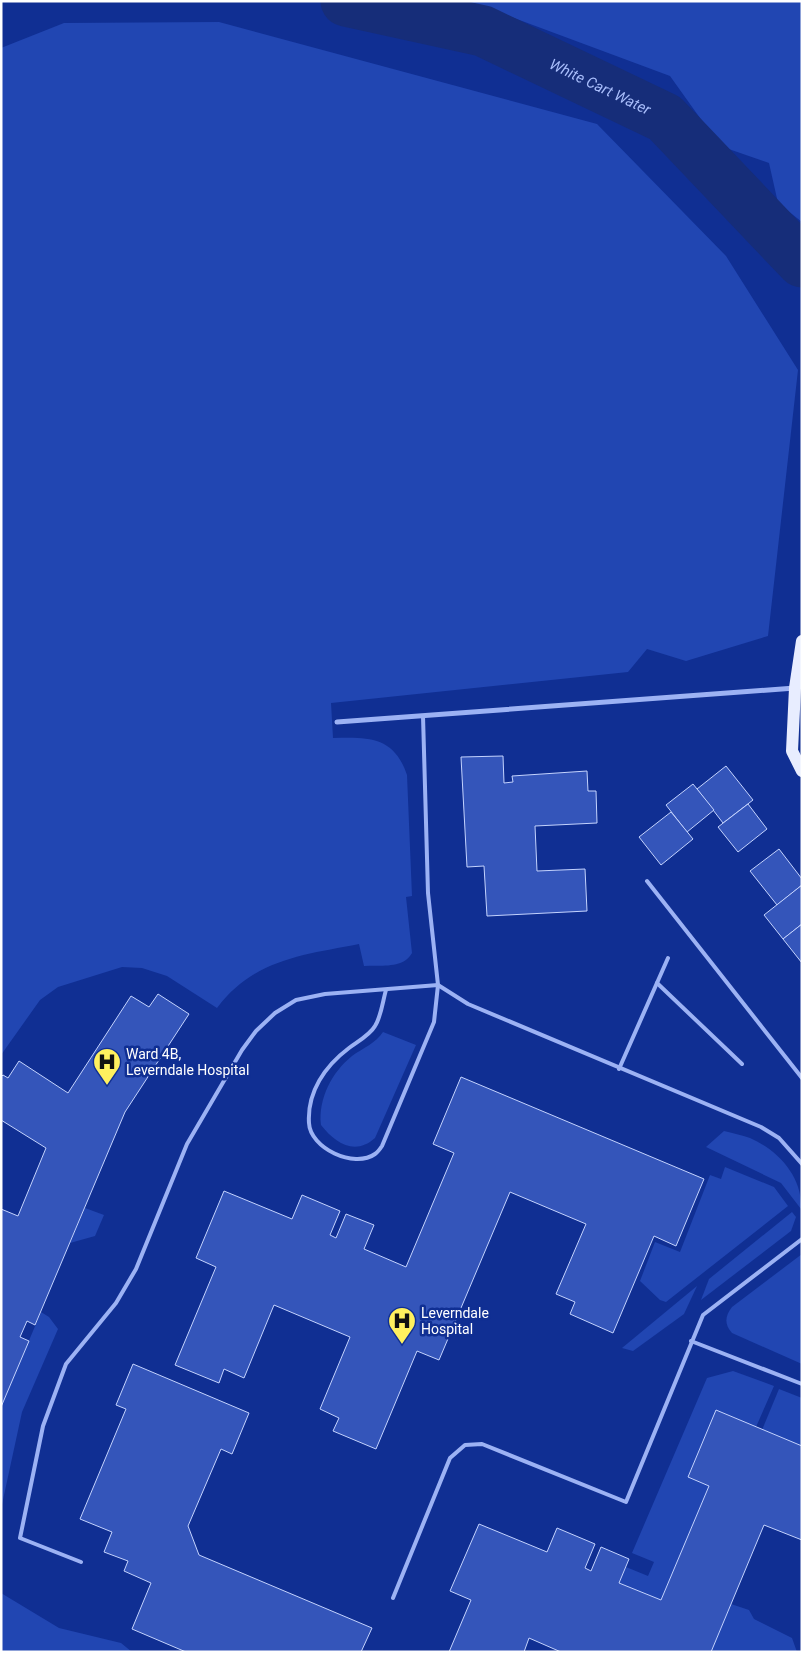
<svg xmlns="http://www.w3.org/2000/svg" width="803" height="1653" font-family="Roboto,sans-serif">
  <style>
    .green { fill: #2146b2 }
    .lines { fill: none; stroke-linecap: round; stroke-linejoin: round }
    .river { stroke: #162d79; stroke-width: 51 }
    .building { fill: #3455ba; stroke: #c4d3fe }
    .lane { stroke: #9cb2f4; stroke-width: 4 }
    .street { stroke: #9cb2f4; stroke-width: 5 }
    .primary { stroke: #e8edff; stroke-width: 12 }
    .labels { text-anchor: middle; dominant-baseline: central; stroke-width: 5; stroke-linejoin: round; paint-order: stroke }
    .poi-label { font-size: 14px; fill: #fff; stroke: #102f93; text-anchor: start }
    .water-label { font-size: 15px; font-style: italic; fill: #a8bdfb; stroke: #102f93 }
  </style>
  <rect width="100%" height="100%" fill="#102f93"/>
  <!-- green -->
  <g class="green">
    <polygon points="468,1 802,1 802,222 778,203 769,163 720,146 670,76"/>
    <path d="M219,22L597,124L726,256L798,370L768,636L686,661L647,649L628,672L331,703L333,738C368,737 394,736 407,775L412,896L406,897L412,953C403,969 381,965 364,966L359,944C303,955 254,959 217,1008L167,976L142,968L122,967L58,987L40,1000L1,1055V48L64,23Z"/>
    <path d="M383,1032L416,1045L375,1138C355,1156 335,1143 321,1125C318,1099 332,1072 352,1056C363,1048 376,1043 383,1032Z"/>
    <path d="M724,1131C732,1133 742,1135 750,1138C778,1150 803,1177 801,1209L781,1183L706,1147Z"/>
    <polygon points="725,1167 774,1187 788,1206 666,1302 660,1300 640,1281 655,1242 680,1252 710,1175 721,1179"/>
    <polygon points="85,1208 104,1215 95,1236 70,1243"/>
    <polygon points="792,1212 796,1217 791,1231 701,1300 709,1279"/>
    <path d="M802,1254V1364L732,1333C724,1324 725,1316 732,1307Z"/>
    <polygon points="697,1286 684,1314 633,1351 622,1348"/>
    <polygon points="41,1312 49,1317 58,1329 22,1412 1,1509 1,1407"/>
    <polygon points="733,1371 774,1386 756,1427 716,1410 709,1486 661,1600 619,1583 626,1567 648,1576 654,1562 632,1553 707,1378"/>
    <polygon points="779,1389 802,1398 802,1446 762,1430"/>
    <polygon points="1,1593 59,1628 121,1643 132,1652 1,1652"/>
    <polygon points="731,1604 749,1610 754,1619 792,1638 797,1652 711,1652"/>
  </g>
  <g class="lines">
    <!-- river -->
    <path class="river" id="s1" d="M346,1L483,31L665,118L802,262"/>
  </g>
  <!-- building -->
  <g class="building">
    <polygon points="503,756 504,783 513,782 512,776 587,771 588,791 596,791 597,823 535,826 537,871 585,869 587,911 487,916 484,866 467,867 461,757"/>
    <polygon points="726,766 753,800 723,823 697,789"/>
    <polygon points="693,784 714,810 687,832 666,805"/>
    <polygon points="748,804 767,829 738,852 718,827"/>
    <polygon points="671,812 693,839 661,865 639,837"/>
    <polygon points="779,849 802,879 802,885 777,905 750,871"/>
    <polygon points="802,885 802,924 783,939 764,915"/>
    <polygon points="802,924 802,963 783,939"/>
    <polygon points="158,994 189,1014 125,1112 35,1325 27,1321 20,1337 29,1341 1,1407 1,1209 18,1216 46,1148 1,1120 1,1077 3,1075 8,1078 19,1061 68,1093 131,996 149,1007"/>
    <polygon points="461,1077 704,1179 676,1246 654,1236 613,1333 570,1314 575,1302 556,1294 586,1224 510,1192 439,1360 417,1351 376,1449 333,1431 339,1418 320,1409 350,1337 274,1305 244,1378 224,1369 219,1383 175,1365 216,1267 196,1258 224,1191 292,1219 302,1195 340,1211 330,1235 336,1238 346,1214 374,1225 364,1249 406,1267 454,1153 433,1144"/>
    <polygon points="133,1364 249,1413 232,1454 221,1449 188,1526 199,1555 372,1628 361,1652 186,1652 132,1629 151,1583 124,1571 128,1561 104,1552 112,1532 80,1519 126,1409 116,1405"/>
    <polygon points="716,1410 802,1446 802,1540 764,1525 711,1652 561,1652 529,1638 524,1652 449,1652 471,1600 450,1591 479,1524 547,1552 557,1528 595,1544 585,1568 591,1571 601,1547 629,1559 619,1583 661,1600 709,1486 688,1477"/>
  </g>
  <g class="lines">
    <!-- lane -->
    <g class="lane">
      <polyline points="647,881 802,1078"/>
      <polyline points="657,983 742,1064"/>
      <path d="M386,990C383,1000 381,1017 375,1026C370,1035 357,1042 349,1048C325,1066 307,1092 309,1123C310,1148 354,1169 375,1154C378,1152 380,1149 382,1146L434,1022L438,985L428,893L423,716"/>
      <polyline points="619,1069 668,958"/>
      <polyline points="691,1341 802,1384"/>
      <polyline points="81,1562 20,1538 43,1426 66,1364 116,1303 136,1269 187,1144 242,1050 256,1031 275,1013 296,1000 325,994 438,985 468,1004 761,1127 779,1138 802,1164"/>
      <polyline points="393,1598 450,1458 465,1445 482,1444 626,1502 703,1315 802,1239"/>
    </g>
    <!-- street -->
    <polyline class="street" points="337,722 795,688"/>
    <!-- primary -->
    <polyline class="primary" points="802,641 795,688 792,751 802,771"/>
  </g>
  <!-- icons -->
  <defs>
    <symbol id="hospital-pin" viewBox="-11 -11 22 30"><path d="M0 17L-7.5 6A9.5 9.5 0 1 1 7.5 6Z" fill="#fff05e" stroke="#102f93"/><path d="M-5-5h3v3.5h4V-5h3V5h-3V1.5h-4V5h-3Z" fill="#111"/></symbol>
  </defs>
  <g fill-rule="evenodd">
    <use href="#hospital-pin" x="91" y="1046" width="32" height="43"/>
    <use href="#hospital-pin" x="386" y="1305" width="32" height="43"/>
  </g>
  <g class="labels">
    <!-- poi labels -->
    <g class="poi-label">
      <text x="126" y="1054">Ward 4B,<tspan x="126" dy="16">Leverndale Hospital</tspan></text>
      <text x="421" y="1313">Leverndale<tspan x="421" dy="16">Hospital</tspan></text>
    </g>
    <!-- water labels -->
    <g class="water-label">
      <text stroke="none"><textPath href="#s1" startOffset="270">White Cart Water</textPath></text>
    </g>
  </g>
  <!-- border -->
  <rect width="803" height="1653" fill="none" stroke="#ffffff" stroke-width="5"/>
</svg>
